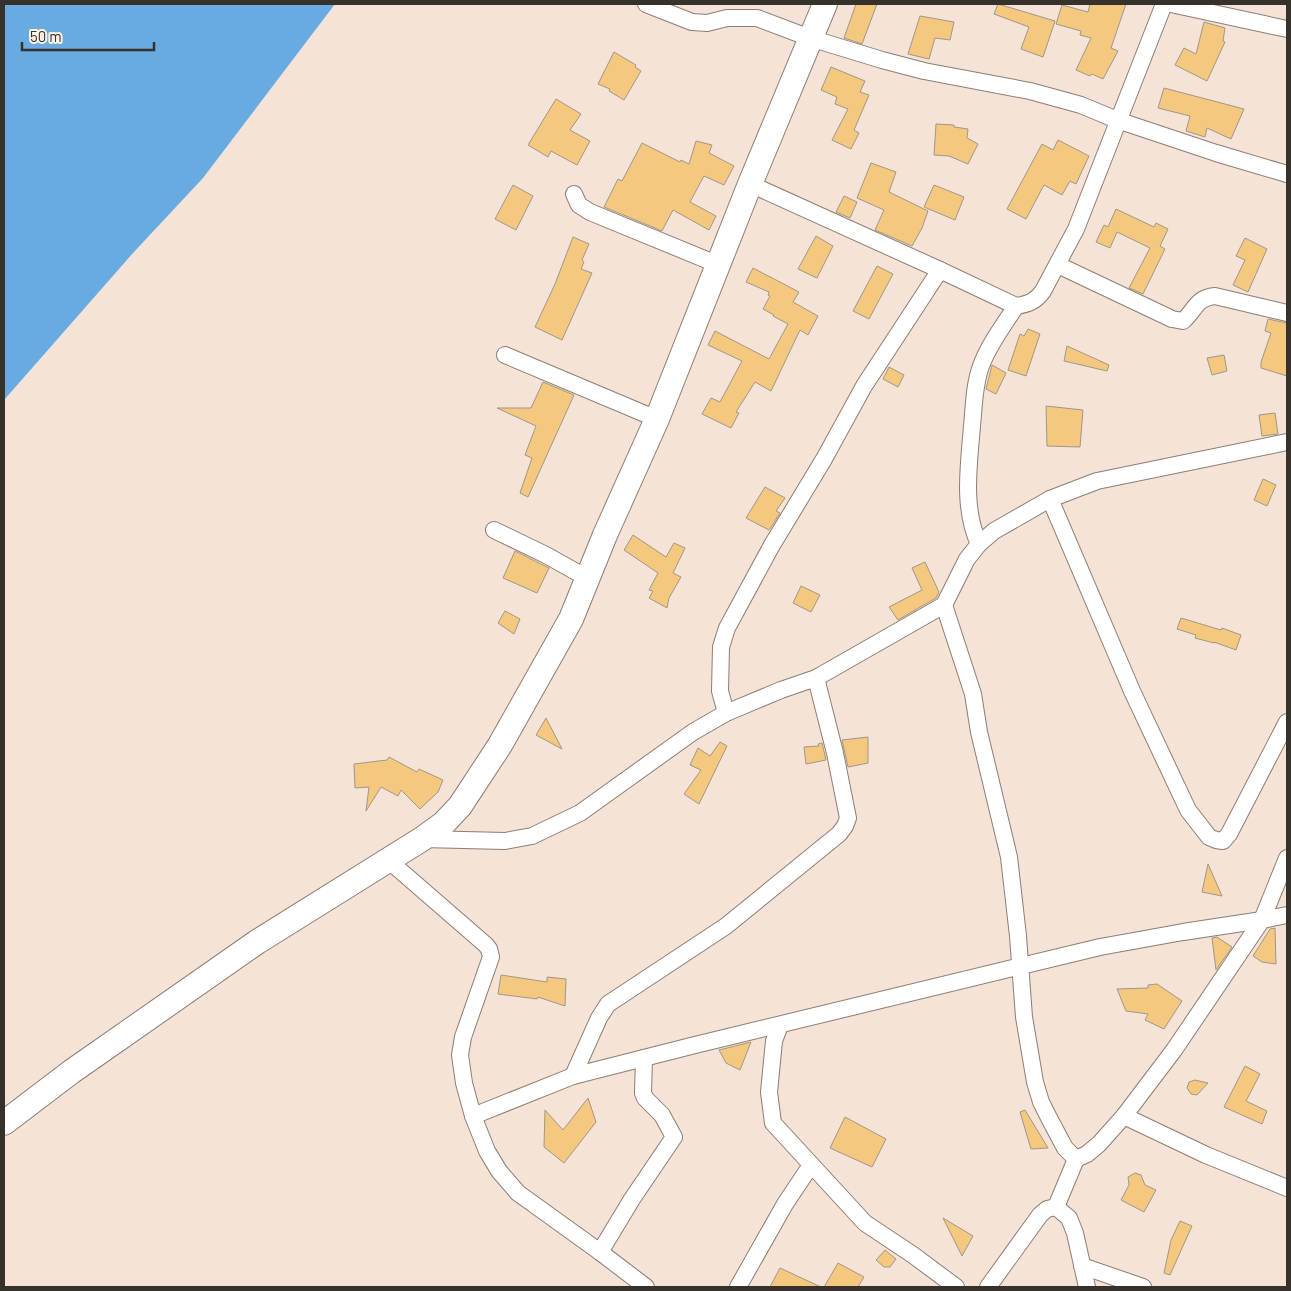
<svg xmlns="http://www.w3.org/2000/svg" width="1291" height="1291" font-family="Barlow,sans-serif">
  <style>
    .water { fill: #68abe1 }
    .building { fill: #f4c87e; stroke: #a19788 }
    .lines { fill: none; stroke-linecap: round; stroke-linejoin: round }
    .street-casing { stroke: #8c7e71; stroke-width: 18 }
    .secondary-casing { stroke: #8c7e71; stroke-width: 26 }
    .street { stroke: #fff; stroke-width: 16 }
    .secondary { stroke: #fff; stroke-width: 24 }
  </style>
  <rect width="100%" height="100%" fill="#f4e3d6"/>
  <!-- water -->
  <polygon class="water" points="4,4 335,4 203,178 133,253 4,400"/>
  <!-- building -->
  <g class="building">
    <polygon points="856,4 877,4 862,44 844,38"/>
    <polygon points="998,4 1055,21 1043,57 1021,49 1029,27 994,14"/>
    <polygon points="1090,4 1126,4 1111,48 1118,51 1103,79 1092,74 1090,76 1076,70 1091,38 1080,35 1081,31 1056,24 1062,5 1088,12"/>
    <polygon points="920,16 954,22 950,40 935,38 929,59 908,54"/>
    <polygon points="1204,22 1225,28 1223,41 1225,42 1207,81 1175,65 1184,48 1196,54"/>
    <polygon points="614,52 636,65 635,67 641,71 624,100 609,91 610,89 598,84"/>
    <polygon points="831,67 865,81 860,92 869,95 854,130 859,133 851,149 832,140 848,109 835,104 837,97 821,90"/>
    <polygon points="1164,88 1244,109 1231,139 1207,128 1205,137 1186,131 1190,116 1158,108"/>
    <polygon points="556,99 581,114 570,130 590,141 577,165 551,151 548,157 528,145"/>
    <polygon points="936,124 954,125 954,127 968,129 967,138 978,144 968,164 949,156 934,155"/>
    <polygon points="1058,140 1089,156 1076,184 1070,181 1062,195 1044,185 1026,219 1007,209 1042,144 1053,150"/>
    <polygon points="696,141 712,145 709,153 734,166 724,185 704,176 690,202 716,216 709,230 673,210 662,231 604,207 618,179 622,181 642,143 680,162 681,160 689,164"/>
    <polygon points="871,163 896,172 889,192 928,211 922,228 912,246 875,230 884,210 857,198"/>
    <polygon points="513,185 533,196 516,230 495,219"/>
    <polygon points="934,185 964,197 955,220 924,207"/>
    <polygon points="844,196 857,202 850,218 836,212"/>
    <polygon points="1116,209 1154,227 1156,223 1168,229 1160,246 1165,249 1143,294 1129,288 1150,248 1117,232 1110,248 1096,242 1104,225 1108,227"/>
    <polygon points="816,236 833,246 817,278 798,269"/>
    <polygon points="573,237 589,244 582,260 584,262 581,269 592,273 562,340 535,327 555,284"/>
    <polygon points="1245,238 1267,249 1248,292 1233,285 1245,260 1236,256"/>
    <polygon points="877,266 893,274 869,319 853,311"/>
    <polygon points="753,268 799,292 793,302 818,316 808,335 800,330 771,391 755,382 736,412 739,413 731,428 702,414 711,398 720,402 742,361 708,345 715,331 769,359 788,324 773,316 774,315 763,309 770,296 768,295 769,292 746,282"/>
    <polygon points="1268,319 1287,323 1287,376 1261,368 1261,362 1271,333 1265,331"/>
    <polygon points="1028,329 1040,334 1026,376 1008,370 1020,334 1024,336"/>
    <polygon points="1067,346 1109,365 1107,371 1064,361"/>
    <polygon points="1224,355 1227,371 1212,375 1207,358"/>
    <polygon points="992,365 1006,373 996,394 986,389"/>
    <polygon points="889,367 904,375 898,387 883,379"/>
    <polygon points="543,382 574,395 528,497 520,493 532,458 525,455 536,426 497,408 531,408"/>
    <polygon points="1046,406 1083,410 1080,447 1047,446"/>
    <polygon points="1275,413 1278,434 1262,436 1259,415"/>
    <polygon points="1263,479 1276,485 1267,506 1254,500"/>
    <polygon points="765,487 785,498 776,511 780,513 769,530 746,518"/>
    <polygon points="633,535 666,557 674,543 685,548 673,573 681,577 669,598 667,608 649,598 653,591 649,590 658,573 624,550"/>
    <polygon points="515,551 549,568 537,593 503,578"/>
    <polygon points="925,562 939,592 936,598 898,620 889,607 922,590 912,568"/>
    <polygon points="801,586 820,595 811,612 793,603"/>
    <polygon points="505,611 520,619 514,634 498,623"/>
    <polygon points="1181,618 1221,630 1222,628 1241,635 1236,650 1214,642 1214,643 1195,638 1196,635 1177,629"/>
    <polygon points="546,718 562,749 536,735"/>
    <polygon points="868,737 868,763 848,767 842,740"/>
    <polygon points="720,742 727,746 699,804 684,794 701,770 690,765 698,748 710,756"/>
    <polygon points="822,743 826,760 806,764 804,747 819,746 818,744"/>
    <polygon points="389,757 417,772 419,769 443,780 438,792 420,809 401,790 398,796 381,787 366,811 369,787 355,788 354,764 387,760"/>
    <polygon points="1208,864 1222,896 1202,892"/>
    <polygon points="1275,928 1276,964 1262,962 1253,956 1270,929"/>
    <polygon points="1217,937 1232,947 1216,970 1212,938"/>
    <polygon points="501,975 547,982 547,977 566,979 565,1006 538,997 537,999 498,994"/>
    <polygon points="1157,984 1182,1001 1164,1029 1145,1020 1148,1014 1126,1011 1117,989 1148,988 1148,985"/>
    <polygon points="751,1042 740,1070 726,1063 719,1050"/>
    <polygon points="1245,1066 1260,1074 1246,1101 1267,1111 1262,1124 1224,1107"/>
    <polygon points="1195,1080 1208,1083 1197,1095 1191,1094 1187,1088 1189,1082"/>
    <polygon points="588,1098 596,1122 564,1163 544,1147 545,1110 563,1130"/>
    <polygon points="1025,1110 1048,1148 1031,1149 1020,1112"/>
    <polygon points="845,1117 886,1139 872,1167 830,1148"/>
    <polygon points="1135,1173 1141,1175 1145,1185 1156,1190 1144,1212 1121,1200 1129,1185 1128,1177"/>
    <polygon points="943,1218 973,1236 962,1256"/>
    <polygon points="1180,1221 1192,1226 1170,1275 1164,1273 1171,1240"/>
    <polygon points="885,1250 896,1259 890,1267 884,1267 876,1260"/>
    <polygon points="838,1263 864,1277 858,1287 824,1287"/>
    <polygon points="780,1268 821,1287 770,1287"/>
  </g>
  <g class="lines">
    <defs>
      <g id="street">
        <polyline points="646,4 692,22 707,23 727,18 757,18 810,38 882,60 924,71 1030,91 1081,105 1117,120 1216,153 1287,174"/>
        <polyline points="1171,4 1287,29"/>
        <path d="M750,184L940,270L1016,306C1029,304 1036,301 1043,291L1076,229L1164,4"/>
        <polyline points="574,194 579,205 590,212 719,265"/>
        <path d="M1058,265L1172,319L1183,321C1196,309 1196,298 1215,296L1287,313"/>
        <polyline points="505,355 657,419"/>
        <polyline points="1050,499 1132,691 1188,810 1209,837 1216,840 1223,841 1229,834 1287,722"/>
        <polyline points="494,530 546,555 587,578"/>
        <path d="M979,544C962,508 969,464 972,426C974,406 974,385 981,366C989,344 1004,325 1016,306"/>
        <polyline points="944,605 973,694 979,732 1009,857 1018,936 1024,1017 1035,1082 1041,1102 1049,1118 1065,1148 1076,1159"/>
        <polyline points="726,713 720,691 721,647 727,628 772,545 824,459 864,386 940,270"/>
        <polyline points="422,839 505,841 532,836 580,813 693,732 726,713 781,690 816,678 944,605 967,559 979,544 994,531 1050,499 1097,481 1287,442"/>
        <polyline points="388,860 486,945 489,949 491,957 463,1037 460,1055 464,1083 473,1116 487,1151 499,1171 518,1193 600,1252 646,1287"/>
        <polyline points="780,1025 774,1041 769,1092 773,1123 865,1223 913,1255 956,1287"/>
        <polyline points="573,1076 599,1018 608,1004 726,926 839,834 845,826 848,818 835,753 816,678"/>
        <polyline points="473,1116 573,1076 695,1045 1100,947 1183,932 1262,920 1287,915"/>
        <polyline points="1124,1116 1206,1155 1287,1188"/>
        <polyline points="1056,1207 1076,1159 1087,1154 1099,1144 1124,1116 1174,1050 1262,920 1287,858"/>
        <polyline points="1056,1207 1069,1218 1075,1233 1087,1287"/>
        <polyline points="600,1252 632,1199 674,1137 662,1115 645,1098 643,1093 644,1058"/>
        <polyline points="1082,1266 1143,1287"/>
        <polyline points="738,1287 785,1204 811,1165"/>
        <polyline points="988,1287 1040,1215 1047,1209 1056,1207"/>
      </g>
      <polyline id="secondary" points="4,1123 71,1072 257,942 422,839 444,823 460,806 500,745 571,619 605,535 657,419 750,184 825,4"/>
    </defs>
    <!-- street casing -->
    <use href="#street" class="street-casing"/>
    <!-- secondary casing -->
    <use href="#secondary" class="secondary-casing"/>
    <!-- street -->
    <use href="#street" class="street"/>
    <!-- secondary -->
    <use href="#secondary" class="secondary"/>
  </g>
  <!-- border -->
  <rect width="1291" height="1291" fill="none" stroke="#37312c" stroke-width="10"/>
  <!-- scale -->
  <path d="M22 42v8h132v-8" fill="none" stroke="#37312c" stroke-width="2.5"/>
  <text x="30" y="42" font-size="15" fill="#37312c" stroke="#fef1e6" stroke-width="4" paint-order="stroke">50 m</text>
</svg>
